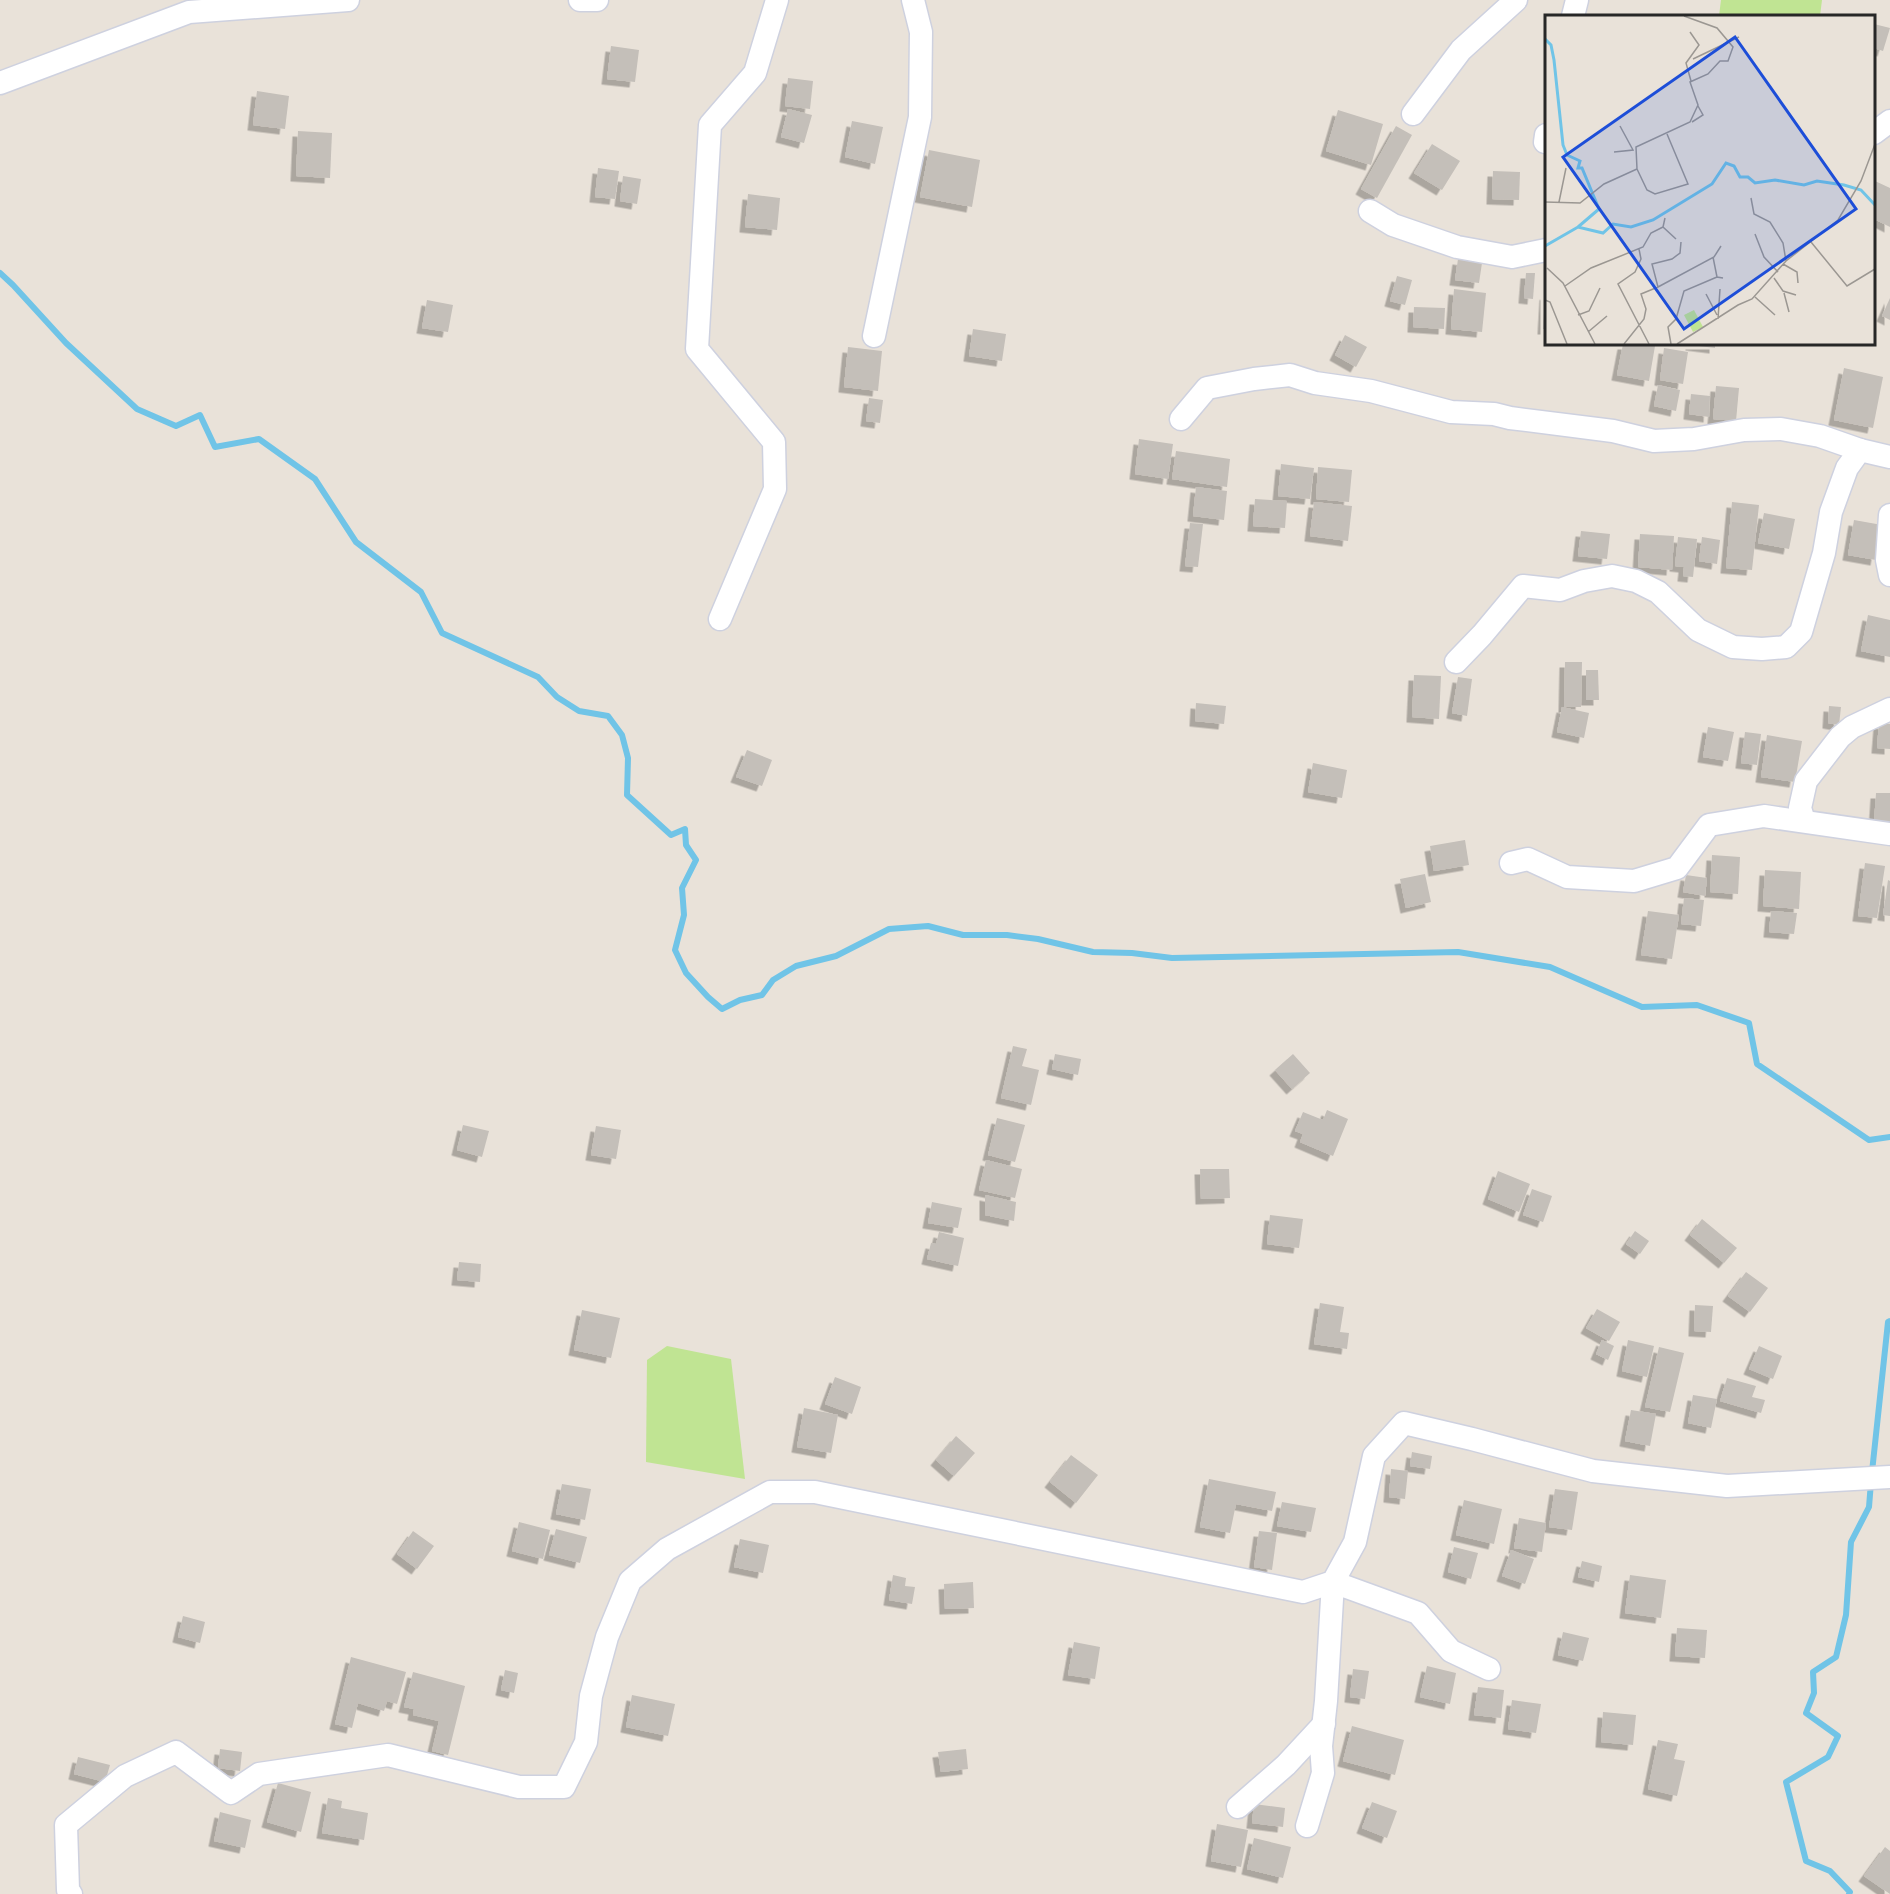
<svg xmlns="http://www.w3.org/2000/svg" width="1890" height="1894" font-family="'PT Sans Narrow',sans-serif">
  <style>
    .pitch { fill: #c0e493 }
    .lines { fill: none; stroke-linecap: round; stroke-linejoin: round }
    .stream { stroke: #70c4e7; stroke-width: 6 }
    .building { fill: #c4bfb9; filter: url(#shadow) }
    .minor-casing { stroke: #ced1df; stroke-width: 25 }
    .minor { stroke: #fff; stroke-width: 22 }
    .inset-river { fill: none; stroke: #70c4e7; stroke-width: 3 }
    .inset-road { fill: none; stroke: #9b9792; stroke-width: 1.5 }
    .view { fill: #1d4ed8; fill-opacity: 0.15; stroke: #1d4ed8; stroke-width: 3 }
    .inset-edge { fill: none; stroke: #272727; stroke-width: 3 }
  </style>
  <defs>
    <filter id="shadow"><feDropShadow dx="-5.5" dy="5.5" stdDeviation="0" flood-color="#0004"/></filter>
  </defs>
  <rect width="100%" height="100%" fill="#e9e2d9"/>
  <!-- pitch -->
  <g class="pitch">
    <polygon points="1721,0 1822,0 1820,16 1719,16"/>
    <polygon points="667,1346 731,1359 745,1479 646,1462 647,1360"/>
  </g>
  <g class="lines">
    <!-- stream -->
    <g class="stream">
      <polyline points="0,273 13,285 66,343 137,409 176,426 200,415 215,447 259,439 315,479 356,542 421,592 442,633 538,677 557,697 579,711 608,716 622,735 628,758 627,795 671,835 685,829 686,845 696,860 682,888 684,915 675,950 686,973 708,997 722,1009 740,1000 762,995 773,980 796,966 836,956 889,929 928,926 963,935 1007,935 1038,939 1093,952 1132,953 1172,958 1458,952 1550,967 1642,1007 1697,1005 1749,1023 1757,1064 1869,1140 1890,1137"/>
      <polyline points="1872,1472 1888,1322 1890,1321"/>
      <polyline points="1849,1894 1850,1892 1830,1871 1806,1861 1786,1782 1828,1757 1838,1736 1806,1713 1814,1693 1813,1672 1836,1657 1846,1615 1851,1542 1869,1507 1871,1482"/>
    </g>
  </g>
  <!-- building -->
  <g class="building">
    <polygon points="1874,24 1890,28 1883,51 1874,48"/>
    <polygon points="611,46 639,50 635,82 607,79"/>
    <polygon points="788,78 813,81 810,109 785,106"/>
    <polygon points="257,91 289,96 285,129 253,125"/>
    <polygon points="788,109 812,115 804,143 781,137"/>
    <polygon points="1338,110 1383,124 1371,165 1326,151"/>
    <polygon points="852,121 883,127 875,164 845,157"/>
    <polygon points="1396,126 1412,135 1377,198 1361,189"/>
    <polygon points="298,131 332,133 330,178 296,176"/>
    <polygon points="1432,144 1460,161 1442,190 1414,173"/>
    <polygon points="929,150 980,160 972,207 920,197"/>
    <polygon points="598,168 619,171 615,199 595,197"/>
    <polygon points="1493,171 1520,172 1519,200 1492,199"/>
    <polygon points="623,176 641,179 637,204 620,201"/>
    <polygon points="1875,181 1890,188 1890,227 1874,219 1874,184"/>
    <polygon points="748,194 780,198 777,230 745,227"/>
    <polygon points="1458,259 1482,263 1479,283 1455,280"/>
    <polygon points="1526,273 1535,273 1533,299 1524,298"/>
    <polygon points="1397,276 1412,280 1405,305 1390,301"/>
    <polygon points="1454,289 1486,293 1482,332 1451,329"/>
    <polygon points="1545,294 1546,295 1546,329 1543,329"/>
    <polygon points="1890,298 1890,320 1882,316"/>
    <polygon points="427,300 453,305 448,332 422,328"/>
    <polygon points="1414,307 1445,308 1444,329 1413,327"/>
    <polygon points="973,329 1006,334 1002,361 969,356"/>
    <polygon points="1345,335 1367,347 1356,367 1335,355"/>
    <polygon points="1623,344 1642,344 1655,346 1649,381 1617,375"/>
    <polygon points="1691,344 1715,344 1715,348 1691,345"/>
    <polygon points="848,347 882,351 878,391 844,387"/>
    <polygon points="1664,348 1688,352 1683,384 1660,380"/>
    <polygon points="1844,368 1883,377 1873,428 1834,420"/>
    <polygon points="1658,385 1680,390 1676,411 1654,406"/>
    <polygon points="1716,386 1739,388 1736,421 1713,419"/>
    <polygon points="1691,394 1710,396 1709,417 1689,414"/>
    <polygon points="869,398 883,400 880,423 866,421"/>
    <polygon points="1139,439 1173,444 1168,479 1135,474"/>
    <polygon points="1176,451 1230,459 1227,487 1172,479"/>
    <polygon points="1281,464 1314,468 1310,499 1278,496"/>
    <polygon points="1318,467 1352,470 1349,502 1316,499"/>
    <polygon points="1196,487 1227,491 1224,520 1193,516"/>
    <polygon points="1255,499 1287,501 1285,528 1253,526"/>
    <polygon points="1314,502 1352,506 1348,541 1310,536"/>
    <polygon points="1732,502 1759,505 1752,570 1726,568"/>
    <polygon points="1764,513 1795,519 1789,549 1758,543"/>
    <polygon points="1854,520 1882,525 1876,560 1848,555"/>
    <polygon points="1190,523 1203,524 1198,567 1185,566"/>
    <polygon points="1581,531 1610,534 1607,559 1578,556"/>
    <polygon points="1640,534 1674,536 1672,570 1638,567"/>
    <polygon points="1678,537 1697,539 1693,577 1683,576 1684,567 1675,566"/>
    <polygon points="1702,537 1720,540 1717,564 1699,561"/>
    <polygon points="1868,615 1890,620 1890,657 1861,651"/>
    <polygon points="1565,662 1582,662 1581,707 1564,707"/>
    <polygon points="1586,670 1598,670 1599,700 1586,700"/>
    <polygon points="1414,675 1441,676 1439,719 1412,717"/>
    <polygon points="1458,677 1472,679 1467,716 1452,713"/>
    <polygon points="1196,703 1226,706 1224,724 1195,721"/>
    <polygon points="1829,706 1841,707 1839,725 1828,723"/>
    <polygon points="1562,707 1589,713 1584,738 1557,732"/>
    <polygon points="1879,723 1890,724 1890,749 1877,748"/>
    <polygon points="1708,727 1734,732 1728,761 1703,757"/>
    <polygon points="1745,732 1761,734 1757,765 1741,763"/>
    <polygon points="1767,735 1802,741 1795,782 1761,777"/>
    <polygon points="747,750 772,760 762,786 736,777"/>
    <polygon points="1313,763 1347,770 1342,798 1308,792"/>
    <polygon points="1876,793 1890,793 1890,825 1874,824"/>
    <polygon points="1465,840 1469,865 1434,871 1430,846"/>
    <polygon points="1712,855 1740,857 1738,894 1710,892"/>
    <polygon points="1865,863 1885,866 1877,918 1858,916"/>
    <polygon points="1765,870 1801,872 1799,909 1763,906"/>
    <polygon points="1425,874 1431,902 1406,908 1400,879"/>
    <polygon points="1686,875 1707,878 1705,896 1683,892"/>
    <polygon points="1888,880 1890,881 1890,916 1883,915"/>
    <polygon points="1684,898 1704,900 1701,926 1681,924"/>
    <polygon points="1648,911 1679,915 1672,959 1641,955"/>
    <polygon points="1771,911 1797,913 1794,934 1769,932"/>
    <polygon points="1013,1046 1027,1049 1022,1066 1039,1070 1031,1105 1001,1098"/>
    <polygon points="1055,1054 1081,1059 1078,1075 1052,1069"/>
    <polygon points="1293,1054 1310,1073 1292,1089 1275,1070"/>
    <polygon points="1327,1110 1348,1119 1333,1156 1300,1142 1303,1134 1295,1131 1303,1112 1323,1120"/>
    <polygon points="997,1118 1025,1125 1015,1162 988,1155"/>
    <polygon points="463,1125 489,1131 482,1157 457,1150"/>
    <polygon points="596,1126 621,1130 616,1159 591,1155"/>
    <polygon points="986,1160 1022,1169 1015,1198 979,1190"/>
    <polygon points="1200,1169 1229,1169 1230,1198 1201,1199"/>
    <polygon points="1498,1171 1530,1184 1519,1212 1488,1199"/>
    <polygon points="1532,1189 1552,1196 1543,1222 1523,1215"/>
    <polygon points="985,1195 1016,1202 1014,1221 985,1215"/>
    <polygon points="932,1202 962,1208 958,1228 928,1223"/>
    <polygon points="1270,1215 1303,1219 1299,1248 1267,1244"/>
    <polygon points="1702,1219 1737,1248 1724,1263 1690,1235"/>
    <polygon points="1635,1231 1649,1241 1640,1254 1626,1244"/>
    <polygon points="939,1232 964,1238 958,1266 927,1259 931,1243 936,1244"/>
    <polygon points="459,1262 481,1264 480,1282 457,1280"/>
    <polygon points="1746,1272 1768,1288 1750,1312 1728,1296"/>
    <polygon points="1320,1303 1344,1307 1340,1332 1349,1333 1347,1349 1314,1344"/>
    <polygon points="1695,1305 1713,1306 1711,1332 1694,1331"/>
    <polygon points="1597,1309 1620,1322 1609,1341 1586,1328"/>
    <polygon points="582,1310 620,1318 611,1358 574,1350"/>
    <polygon points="1602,1340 1614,1346 1608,1360 1596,1354"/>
    <polygon points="1628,1340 1654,1346 1647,1377 1622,1371"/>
    <polygon points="1759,1346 1782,1356 1773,1379 1749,1369"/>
    <polygon points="1659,1347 1684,1353 1670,1412 1645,1407"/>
    <polygon points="835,1377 861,1387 852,1414 825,1404"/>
    <polygon points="1727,1378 1756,1386 1752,1397 1765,1400 1761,1413 1720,1401"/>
    <polygon points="1693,1395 1717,1399 1711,1428 1688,1423"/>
    <polygon points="804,1408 838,1415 831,1453 797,1447"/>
    <polygon points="1631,1410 1656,1414 1650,1446 1625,1441"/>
    <polygon points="956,1436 975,1453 954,1476 936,1460"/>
    <polygon points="1412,1452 1432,1456 1430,1469 1410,1466"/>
    <polygon points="1071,1455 1098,1475 1076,1503 1050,1482"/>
    <polygon points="1391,1469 1408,1471 1405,1499 1389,1497"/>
    <polygon points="1209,1479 1276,1492 1272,1511 1236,1504 1230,1533 1200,1527"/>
    <polygon points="562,1484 591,1489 585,1520 556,1514"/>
    <polygon points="1555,1489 1578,1492 1572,1530 1549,1527"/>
    <polygon points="1464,1500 1502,1509 1494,1544 1456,1535"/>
    <polygon points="1282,1502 1316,1508 1311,1532 1277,1526"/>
    <polygon points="1519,1518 1546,1523 1542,1552 1514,1548"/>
    <polygon points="519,1522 550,1530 543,1559 512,1551"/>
    <polygon points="556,1529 587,1537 580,1563 549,1555"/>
    <polygon points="413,1531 434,1546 417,1569 397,1554"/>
    <polygon points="1259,1531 1277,1533 1272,1570 1254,1567"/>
    <polygon points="740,1539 769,1545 763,1573 734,1567"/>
    <polygon points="1454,1547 1478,1553 1471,1579 1448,1572"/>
    <polygon points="1511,1550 1534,1559 1525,1584 1502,1576"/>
    <polygon points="1582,1561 1602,1566 1599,1582 1578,1577"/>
    <polygon points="893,1575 906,1578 905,1586 915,1587 912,1604 889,1600"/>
    <polygon points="1630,1575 1666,1580 1661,1618 1625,1613"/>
    <polygon points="973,1582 974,1608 945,1609 944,1584"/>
    <polygon points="183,1616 205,1622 200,1643 178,1637"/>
    <polygon points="1677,1628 1707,1630 1705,1658 1675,1656"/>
    <polygon points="1563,1632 1589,1638 1583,1661 1558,1655"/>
    <polygon points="1074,1642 1100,1647 1095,1679 1068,1675"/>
    <polygon points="351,1657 406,1672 397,1704 387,1701 384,1711 358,1703 352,1728 335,1724"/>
    <polygon points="1427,1666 1456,1673 1450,1704 1420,1697"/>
    <polygon points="1353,1669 1369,1671 1365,1699 1350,1697"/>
    <polygon points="505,1670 518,1673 514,1693 501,1690"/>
    <polygon points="413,1672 465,1686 448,1755 432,1751 439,1721 413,1715 414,1709 404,1707"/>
    <polygon points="1478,1687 1504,1690 1501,1718 1474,1715"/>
    <polygon points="632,1695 675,1704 668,1736 626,1727"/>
    <polygon points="1512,1700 1541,1704 1536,1733 1508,1729"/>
    <polygon points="1603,1712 1636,1715 1633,1745 1601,1742"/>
    <polygon points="1352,1726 1404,1740 1395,1775 1343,1761"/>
    <polygon points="1658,1740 1678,1744 1674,1759 1685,1761 1677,1796 1648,1789"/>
    <polygon points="220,1749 242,1752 240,1771 218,1768"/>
    <polygon points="966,1749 968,1769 941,1772 938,1752"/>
    <polygon points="78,1757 110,1765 105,1782 74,1774"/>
    <polygon points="278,1783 311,1792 301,1832 267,1822"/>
    <polygon points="328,1798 342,1801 341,1808 368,1813 364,1840 322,1833"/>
    <polygon points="1372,1802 1397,1811 1387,1838 1362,1828"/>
    <polygon points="1254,1804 1285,1808 1283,1827 1252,1823"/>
    <polygon points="220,1812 251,1820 245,1848 214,1841"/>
    <polygon points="1217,1824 1248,1830 1241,1867 1211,1861"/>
    <polygon points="1254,1838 1291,1847 1283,1878 1247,1869"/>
    <polygon points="1885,1847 1890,1851 1890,1894 1864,1876"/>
  </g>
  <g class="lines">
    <defs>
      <g id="minor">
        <polyline points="580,0 597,0"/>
        <polyline points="1573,16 1577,0"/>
        <polyline points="0,83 189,12 348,0"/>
        <polyline points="1413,114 1461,50 1516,0"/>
        <polyline points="1874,133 1890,121"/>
        <polyline points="1545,142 1546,135"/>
        <polyline points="1370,211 1393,225 1457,247 1512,257 1546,250"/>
        <polyline points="874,336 920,117 921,32 913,0"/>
        <polyline points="1181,419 1207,388 1254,379 1290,375 1315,383 1371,391 1451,412 1494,414 1510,418 1613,431 1654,441 1694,439 1744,430 1781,429 1820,436 1860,450"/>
        <polyline points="1890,515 1887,560 1890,575"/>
        <polyline points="720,619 775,489 774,442 697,349 710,125 755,73 777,0"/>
        <polyline points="1456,662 1482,635 1523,586 1560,590 1584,581 1612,576 1636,581 1658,592 1698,630 1733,647 1762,649 1786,647 1801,632 1824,553 1831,512 1847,468 1860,450 1890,457"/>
        <polyline points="1804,821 1800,808 1806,781 1840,737 1852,727 1890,709"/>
        <polyline points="1511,863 1528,859 1567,877 1634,881 1677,868 1709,825 1764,816 1890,834"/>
        <polyline points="1238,1807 1286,1765 1324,1724"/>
        <polyline points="1307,1826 1323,1773 1321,1746 1326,1701 1333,1582 1418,1613 1451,1651 1489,1669"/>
        <polyline points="71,1894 68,1890 66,1825 125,1776 176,1752 231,1793 259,1774 388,1755 519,1787 564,1787 586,1742 591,1696 607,1637 630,1581 667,1549 770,1492 815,1492 1303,1592 1333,1582 1355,1542 1374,1456 1404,1423 1472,1439 1593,1471 1727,1486 1890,1477"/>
      </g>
    </defs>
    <!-- minor casing -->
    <use href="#minor" class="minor-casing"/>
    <!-- minor -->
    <use href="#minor" class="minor"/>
  </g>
  <!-- overview -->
  <g transform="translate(1545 15)">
    <rect width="330" height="330" fill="#e9e2d9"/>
    <path d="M149,295L158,312L148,317L139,300Z" fill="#c0e493"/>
    <path class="inset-river" d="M0,24L6,30L9,45L18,130L22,140L35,146L33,153H37L54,194L33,212M0,231L33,212L58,218L68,209L86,212L108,205L167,169L181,148L189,151L195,162H203L210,168L230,165L259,170L272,166L299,170L316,175L330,190"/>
    <path class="inset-road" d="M145,17L154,30L141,48L146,66M148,44L194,22M147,107L158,100L153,91M69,137L88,135L75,111M92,154L102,175L110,179L143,169L122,119M206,183L209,199L225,207L238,228L241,246M0,187L35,188L59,169L92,154L91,132L145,107L153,90L145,67L163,59L175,46H183L188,32L172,13L139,1M14,187L21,153M120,203L118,212L131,224M210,219L219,242L233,257M266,227L302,271L330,254M94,234L96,244L90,257L73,269L104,329M168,242L172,262L178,263M238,249L252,257L253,268M2,253L18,268L50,329M229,263L238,276L251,280M20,271L46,253L98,232L106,218L118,212M113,272L169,242L176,231M239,278L244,297M161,279L172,300M210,282L230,300M0,285L5,287L22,329M33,300L44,296L55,273M173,304L175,274M43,317L62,301M79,329L99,304L101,294L96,279L113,272L107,249L127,244L135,238L136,227M126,329L123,312L131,304L139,276L172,262M132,329L193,290L207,284L241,246L293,205L316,166L330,129"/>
    <path class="view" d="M190,22L311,194L139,314L18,142Z"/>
    <rect width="330" height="330" class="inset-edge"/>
  </g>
</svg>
